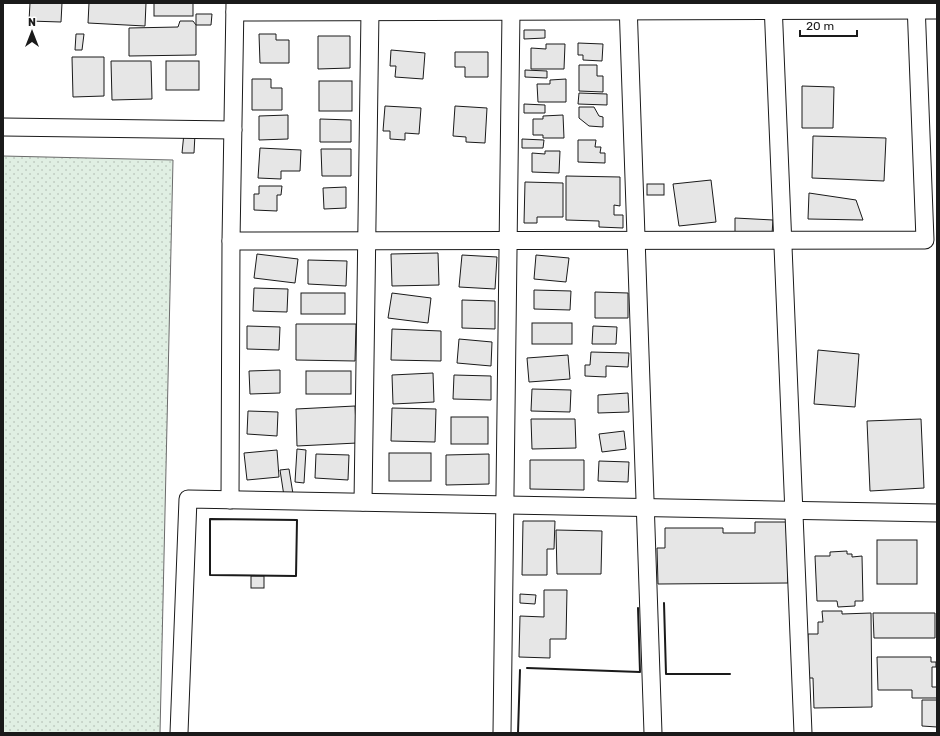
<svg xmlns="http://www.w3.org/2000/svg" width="940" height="736" font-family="Rubik,sans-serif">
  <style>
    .garden { fill: url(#garden-dots); stroke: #6a6a6a }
    .building { fill: #e6e6e6; stroke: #1a1a1a }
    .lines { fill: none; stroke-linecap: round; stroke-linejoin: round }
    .street-casing { stroke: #1a1a1a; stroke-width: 19 }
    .street { stroke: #fff; stroke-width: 17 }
    .wall { stroke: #1a1a1a; stroke-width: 2 }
  </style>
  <defs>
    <pattern id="garden-dots" width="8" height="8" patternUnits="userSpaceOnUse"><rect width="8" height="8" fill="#e0efe3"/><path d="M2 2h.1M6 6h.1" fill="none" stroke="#c0ccc2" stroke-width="1.8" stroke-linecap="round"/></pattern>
  </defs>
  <rect width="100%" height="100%" fill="#fff"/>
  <!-- garden -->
  <polygon class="garden" points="3,156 173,160 160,733 3,733"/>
  <!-- building -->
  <g class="building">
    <polygon points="30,3 62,3 61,22 29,21"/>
    <polygon points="89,3 146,3 145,26 88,23"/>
    <rect x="154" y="3" width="39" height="13"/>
    <polygon points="196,14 212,14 211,25 196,25"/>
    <polygon points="180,21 193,21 196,25 196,55 129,56 129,28 178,27"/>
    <polygon points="524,30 545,30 545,38 524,39"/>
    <polygon points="76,34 84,34 82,50 75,50"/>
    <polygon points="259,34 276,34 276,40 289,40 289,63 260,63"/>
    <polygon points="318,36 350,36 350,68 318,69"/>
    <polygon points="578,43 603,44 602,61 583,60 583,55 578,55"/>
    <polygon points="546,44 565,44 564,69 531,69 531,48 546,49"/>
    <polygon points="391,50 425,53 423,79 395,77 396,66 390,66"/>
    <polygon points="455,52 488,52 488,77 465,77 465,67 455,67"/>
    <polygon points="72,57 104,57 104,96 73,97"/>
    <polygon points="111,61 151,61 152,99 112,100"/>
    <rect x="166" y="61" width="33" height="29"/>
    <polygon points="579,65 597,65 597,76 603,76 603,92 579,91"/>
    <polygon points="525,70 547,71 547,78 525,77"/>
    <polygon points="252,79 271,79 271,88 282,88 282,110 252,110"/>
    <polygon points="566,79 566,102 538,102 537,84 550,84 550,80"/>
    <rect x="319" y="81" width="33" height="30"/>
    <polygon points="802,86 834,87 833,128 802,128"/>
    <polygon points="579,93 607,94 607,105 578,104"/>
    <polygon points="524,104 545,105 545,113 524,113"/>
    <polygon points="385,106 421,108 419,134 405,133 405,140 390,139 390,131 383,131"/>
    <polygon points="455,106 487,108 485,143 466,142 466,137 453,136"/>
    <polygon points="579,107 594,107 599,116 603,117 603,127 589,126 579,118"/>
    <polygon points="288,115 288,139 259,140 259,116"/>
    <polygon points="563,115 564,138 543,138 543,135 533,135 533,119 543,119 543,116"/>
    <polygon points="320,119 351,120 351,142 320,142"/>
    <polygon points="184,133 195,134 194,153 182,153"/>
    <polygon points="813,136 886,138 884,181 812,178"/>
    <polygon points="522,139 544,140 543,148 522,148"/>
    <polygon points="578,140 596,140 595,147 601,147 600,153 605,153 605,163 578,162"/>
    <polygon points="260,148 301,150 300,171 281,171 281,179 258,178"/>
    <polygon points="321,149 351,149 351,176 322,176"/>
    <polygon points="545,151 560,151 559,173 532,172 532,153 545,154"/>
    <polygon points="566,176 620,177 620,206 614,205 614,215 623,215 623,228 599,227 599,221 566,220"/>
    <polygon points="711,180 716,222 679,226 673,184"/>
    <polygon points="525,182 563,183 563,217 537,217 537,223 524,223"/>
    <rect x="647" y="184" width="17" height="11"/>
    <polygon points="259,186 282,186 281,195 277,195 277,211 254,210 254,194 259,194"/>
    <polygon points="346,187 346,208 324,209 323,188"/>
    <polygon points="809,193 856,200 863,220 808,219"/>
    <polygon points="735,218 773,220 772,234 735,233"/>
    <polygon points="438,253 439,285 392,286 391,254"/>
    <polygon points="257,254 298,259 295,283 254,278"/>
    <polygon points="462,255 497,257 495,289 459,287"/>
    <polygon points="536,255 569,258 566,282 534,279"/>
    <polygon points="308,260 347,261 346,286 308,284"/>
    <polygon points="254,288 288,289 287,312 253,311"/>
    <polygon points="534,290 571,291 570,310 534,309"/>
    <polygon points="595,292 628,293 628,318 595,318"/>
    <rect x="301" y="293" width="44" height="21"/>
    <polygon points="392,293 431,298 428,323 388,318"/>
    <polygon points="462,300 495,301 495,329 462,328"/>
    <rect x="532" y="323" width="40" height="21"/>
    <polygon points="296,324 356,324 355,361 296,360"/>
    <polygon points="247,326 280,327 279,350 247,349"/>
    <polygon points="593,326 617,327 616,344 592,344"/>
    <polygon points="392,329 441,331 441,361 391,360"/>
    <polygon points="459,339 492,342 491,366 457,363"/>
    <polygon points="818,350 859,354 855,407 814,404"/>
    <polygon points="591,352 629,353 628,367 606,366 606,377 585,376 585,365 590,365"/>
    <polygon points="568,355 570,379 529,382 527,358"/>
    <polygon points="280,370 280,393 250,394 249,371"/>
    <rect x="306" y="371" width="45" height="23"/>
    <polygon points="433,373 434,402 393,404 392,375"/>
    <polygon points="454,375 491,376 491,400 453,399"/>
    <polygon points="532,389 571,390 570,412 531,411"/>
    <polygon points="628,393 629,412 598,413 598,395"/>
    <polygon points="355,406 357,443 297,446 296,409"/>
    <polygon points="392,408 436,409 435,442 391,441"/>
    <polygon points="248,411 278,412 277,436 247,434"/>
    <rect x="451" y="417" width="37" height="27"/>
    <polygon points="531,419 575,419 576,448 532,449"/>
    <polygon points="921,419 924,488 870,491 867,421"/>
    <polygon points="624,431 626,449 602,452 599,434"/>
    <polygon points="297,449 306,450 304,483 295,482"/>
    <polygon points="277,450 279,477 247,480 244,453"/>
    <rect x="389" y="453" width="42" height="28"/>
    <polygon points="316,454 349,455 348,480 315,478"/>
    <polygon points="489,454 489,484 446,485 446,455"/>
    <polygon points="530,460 584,460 584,490 530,489"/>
    <polygon points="599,461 629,462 628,482 598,481"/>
    <polygon points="289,469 293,494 284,496 280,470"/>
    <polygon points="523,521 555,521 554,549 547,549 547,575 522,575"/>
    <polygon points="755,522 787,522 788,583 658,584 657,548 665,548 665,528 723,528 723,533 755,533"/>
    <polygon points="556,530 602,531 601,574 557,574"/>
    <rect x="877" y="540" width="40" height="44"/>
    <polygon points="847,551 847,554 852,554 852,557 862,556 863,601 855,601 855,606 838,607 837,601 817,601 815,556 830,556 830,552"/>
    <rect x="251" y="576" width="13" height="12"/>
    <polygon points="544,590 567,590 566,639 550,639 550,658 519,657 520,616 544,617"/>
    <polygon points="520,594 536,595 535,604 520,603"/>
    <polygon points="822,611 842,611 842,614 871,613 872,707 814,708 813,678 808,678 808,634 818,634 818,622 823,622"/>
    <polygon points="873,613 935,613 935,638 874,638"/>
    <polygon points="877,657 931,657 931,662 936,662 936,667 932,667 932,687 937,687 937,698 912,698 912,690 878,690"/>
    <polygon points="922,700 937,700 937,727 922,726"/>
  </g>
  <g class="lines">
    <defs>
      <g id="street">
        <polyline points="628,3 653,733"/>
        <polyline points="773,3 803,733"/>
        <polyline points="235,12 937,10"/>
        <polyline points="3,127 233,130"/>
        <polyline points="231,241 925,240 916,3"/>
        <polyline points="230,500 231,241 235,3"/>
        <polyline points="363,502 370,11"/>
        <polyline points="179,733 188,499 937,513"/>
        <polyline points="502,733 511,11"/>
      </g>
    </defs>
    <!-- street casing -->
    <use href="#street" class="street-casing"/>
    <!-- street -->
    <use href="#street" class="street"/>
    <!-- wall -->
    <g class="wall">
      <polygon points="210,519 297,520 296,576 210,575"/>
      <polyline points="664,603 666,674 730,674"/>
      <polyline points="527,668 640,672 638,608"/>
      <polyline points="518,733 520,670"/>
    </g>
  </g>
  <!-- border -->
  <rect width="940" height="736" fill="none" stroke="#1a1a1a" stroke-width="8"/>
  <!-- north arrow -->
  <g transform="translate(32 32)" stroke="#ffffff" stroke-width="3" paint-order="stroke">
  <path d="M0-3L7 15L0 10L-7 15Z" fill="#1a1a1a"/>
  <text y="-6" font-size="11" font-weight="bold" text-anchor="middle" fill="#1a1a1a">N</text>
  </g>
  <!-- scale -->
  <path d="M800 30v6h57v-6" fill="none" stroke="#1a1a1a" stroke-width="2"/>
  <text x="806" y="30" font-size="12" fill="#1a1a1a" stroke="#ffffff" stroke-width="3" paint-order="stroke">20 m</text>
</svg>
